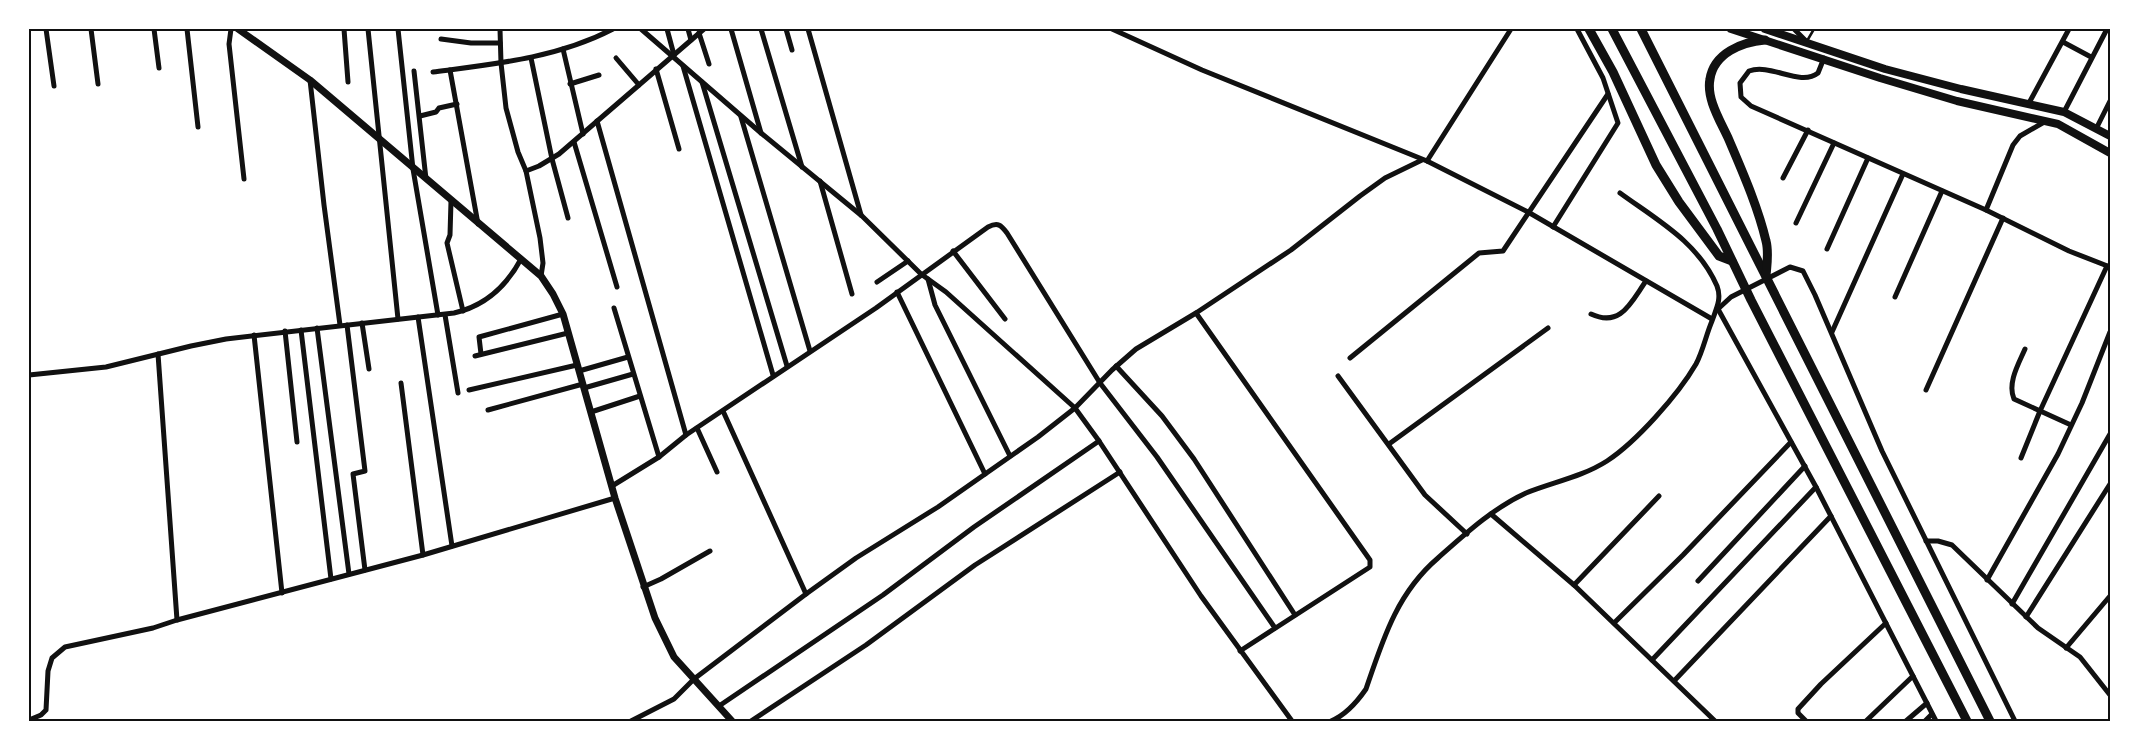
<svg xmlns="http://www.w3.org/2000/svg" width="2139" height="750" font-family="Ubuntu,sans-serif">
  <style>
    .lines { fill: none; stroke-linecap: round; stroke-linejoin: round }
    .service { stroke: #111; stroke-width: 2.5 }
    .minor { stroke: #111; stroke-width: 5 }
    .secondary { stroke: #111; stroke-width: 7 }
    .primary { stroke: #111; stroke-width: 8 }
    .motorway { stroke: #111; stroke-width: 9 }
    .neatline { fill: none; stroke: #111; stroke-width: 2 }
  </style>
  <rect width="100%" height="100%" fill="#fff"/>
  <g class="lines">
    <!-- service -->
    <polyline class="service" points="1807,41 1814,29"/>
    <!-- minor -->
    <g class="minor">
      <polyline points="46,29 54,86"/>
      <polyline points="91,29 98,84"/>
      <polyline points="154,29 159,68"/>
      <polyline points="187,29 198,127"/>
      <polyline points="231,29 229,44 244,179"/>
      <polyline points="344,29 348,82"/>
      <polyline points="368,29 398,319"/>
      <polyline points="398,29 413,169 438,315"/>
      <polyline points="500,29 501,63 506,108 518,152 526,171 540,238 543,263 541,276"/>
      <polyline points="641,29 761,133 862,216 921,274 946,292 1075,408 1099,441 1201,596 1292,721"/>
      <polyline points="667,29 674,55"/>
      <polyline points="688,29 691,40"/>
      <polyline points="731,29 761,133"/>
      <polyline points="761,29 802,167"/>
      <polyline points="786,29 792,50"/>
      <polyline points="808,29 861,215"/>
      <polyline points="1112,29 1202,70 1427,161 1528,212 1712,319"/>
      <polyline points="1794,29 1806,41"/>
      <polyline points="699,33 709,64"/>
      <polyline points="441,39 471,43 500,43"/>
      <polyline points="2063,42 2091,57"/>
      <polyline points="563,49 583,134"/>
      <polyline points="531,58 552,159 568,218"/>
      <polyline points="616,58 639,85"/>
      <path d="M1824,58L1818,73C1800,87 1771,63 1749,71L1740,83L1741,97L1751,106L1986,210L2069,251L2110,267"/>
      <polyline points="683,66 773,375"/>
      <polyline points="656,69 679,149"/>
      <polyline points="450,70 478,224"/>
      <polyline points="414,71 426,179"/>
      <path d="M433,72C495,64 557,58 613,29"/>
      <polyline points="310,80 324,205 340,325"/>
      <polyline points="702,82 787,366"/>
      <polyline points="570,84 599,75"/>
      <polyline points="2029,103 2069,29"/>
      <polyline points="2064,112 2107,29"/>
      <polyline points="420,116 436,112 439,108 457,104"/>
      <polyline points="741,117 810,351"/>
      <polyline points="597,121 686,435"/>
      <polyline points="2096,129 2110,101"/>
      <polyline points="574,142 617,287"/>
      <polyline points="1427,161 1511,29"/>
      <polyline points="526,171 539,166 559,154 704,29"/>
      <polyline points="1783,178 1808,130"/>
      <polyline points="820,181 852,294"/>
      <polyline points="451,201 450,235 447,243 463,311"/>
      <polyline points="1986,210 2013,145 2020,136 2046,121"/>
      <polyline points="1796,223 1834,143"/>
      <polyline points="1553,227 1618,123 1603,78 1577,29"/>
      <polyline points="1827,249 1868,158"/>
      <polyline points="953,251 1005,319"/>
      <polyline points="928,279 935,305 1010,456"/>
      <polyline points="877,282 908,261"/>
      <polyline points="897,292 985,474"/>
      <polyline points="1895,297 1942,191"/>
      <polyline points="614,308 659,457"/>
      <polyline points="1196,313 1370,560 1370,567 1240,651"/>
      <path d="M1591,314C1621,328 1631,302 1646,281"/>
      <polyline points="445,315 458,393"/>
      <polyline points="418,317 452,546"/>
      <polyline points="362,323 369,369"/>
      <polyline points="347,325 365,471 353,474 365,570"/>
      <polyline points="317,328 349,574"/>
      <polyline points="301,330 331,579"/>
      <polyline points="285,331 297,442"/>
      <polyline points="1832,332 1903,174"/>
      <polyline points="254,335 282,593"/>
      <path d="M2025,349C2019,363 2007,383 2014,399L2071,425"/>
      <polyline points="158,354 177,620"/>
      <polyline points="481,354 479,337 563,314"/>
      <polyline points="475,356 568,333"/>
      <polyline points="1350,358 1479,253 1503,251 1608,94"/>
      <polyline points="1116,366 1162,416 1194,459 1295,615"/>
      <polyline points="579,371 628,357"/>
      <path d="M29,375L106,367L191,346L226,339L454,313C485,306 506,287 521,259"/>
      <polyline points="1338,376 1425,495 1467,534"/>
      <polyline points="401,383 423,555"/>
      <polyline points="584,388 633,374"/>
      <polyline points="469,390 577,365"/>
      <polyline points="1926,390 2003,218"/>
      <polyline points="488,410 583,384"/>
      <polyline points="723,411 806,594"/>
      <polyline points="591,412 640,396"/>
      <polyline points="697,428 717,472"/>
      <polyline points="1389,444 1548,328"/>
      <polyline points="2021,458 2040,411 2107,266"/>
      <path d="M612,486L659,457L686,435L876,308L988,227C998,222 1001,225 1007,233L1100,383L1157,457L1275,628"/>
      <polyline points="1491,514 1574,585 1715,721"/>
      <polyline points="1926,541 1938,541 1952,545 2038,628 2080,657 2110,695"/>
      <polyline points="1987,580 2058,454 2082,403 2110,332"/>
      <polyline points="1698,581 1805,466"/>
      <polyline points="1574,585 1659,496"/>
      <polyline points="643,587 661,579 710,551"/>
      <polyline points="2012,604 2110,434"/>
      <polyline points="2026,617 2110,484"/>
      <polyline points="1614,623 1683,555 1791,442"/>
      <polyline points="2066,648 2110,596"/>
      <polyline points="1652,660 1816,487"/>
      <polyline points="1674,681 1831,516"/>
      <polyline points="719,706 883,595 974,527 1099,441"/>
      <polyline points="29,720 41,715 46,710 48,671 52,658 65,647 153,628 177,620 423,555 615,498"/>
      <polyline points="631,721 674,699 694,679 806,594 856,558 938,507 1038,437 1075,408 1112,370 1136,349 1196,313 1291,250 1360,196 1385,178 1422,160"/>
      <polyline points="751,721 866,645 975,565 1120,472"/>
      <path d="M1331,721C1346,715 1357,702 1366,689C1383,639 1397,593 1438,558C1464,535 1493,508 1526,493C1553,482 1582,477 1607,461C1636,442 1678,395 1696,364C1703,351 1706,335 1712,321C1716,309 1722,299 1717,286C1698,242 1657,220 1620,193"/>
      <polyline points="1806,721 1798,713 1798,709 1821,684 1886,623"/>
      <polyline points="1866,721 1913,676"/>
      <polyline points="1906,721 1927,703"/>
      <polyline points="1925,721 1932,714"/>
      <polyline points="1936,721 1816,487 1718,309 1731,297 1790,267 1803,271 1815,295 1882,451 2015,721"/>
    </g>
    <!-- secondary -->
    <polyline class="secondary" points="238,29 310,80 541,276 553,294 563,314 615,498 655,618 674,657 732,721"/>
    <!-- primary -->
    <g class="primary">
      <polyline points="1731,29 1880,78 1957,101 2058,124 2110,153"/>
      <polyline points="1765,29 1885,69 1961,89 2064,112 2110,136"/>
    </g>
    <!-- motorway -->
    <g class="motorway">
      <polyline points="1589,29 1613,72 1656,165 1679,202 1719,256 1732,261"/>
      <polyline points="1612,29 1717,229 1751,300 1967,721"/>
      <polyline points="1641,29 1990,721"/>
      <path d="M1765,40C1742,42 1714,53 1710,79C1706,99 1721,122 1729,140C1743,173 1758,207 1766,241C1769,252 1767,264 1766,276"/>
    </g>
  </g>
  <!-- border -->
  <rect width="2139" height="750" fill="none" stroke="#ffffff" stroke-width="60"/>
  <rect x="30" y="30" width="2079" height="690" class="neatline"/>
</svg>
